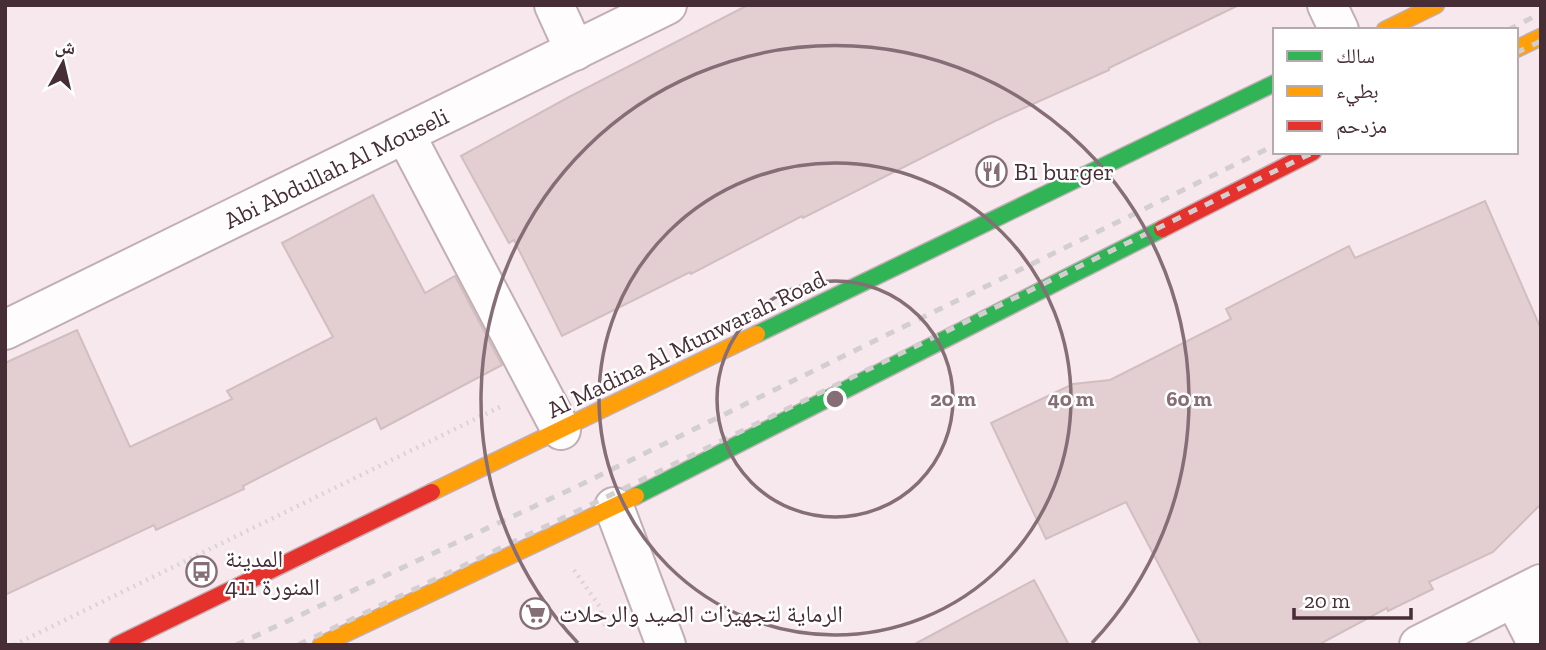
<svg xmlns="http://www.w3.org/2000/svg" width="1546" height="650" font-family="'Zilla Slab','Noto Naskh Arabic',serif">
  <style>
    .building { fill: #e3ced2; stroke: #d1bec0; stroke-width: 2 }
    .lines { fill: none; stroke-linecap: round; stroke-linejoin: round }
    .street-casing { stroke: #c1afb4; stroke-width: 42 }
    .fast-casing { stroke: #c1afb4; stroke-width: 19 }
    .slow-casing { stroke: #c1afb4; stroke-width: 19 }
    .jam-casing { stroke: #c1afb4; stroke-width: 19 }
    .path { stroke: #d9d4d6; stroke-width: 4.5; stroke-dasharray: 2 5; stroke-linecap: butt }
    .street { stroke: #fefcfc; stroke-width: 38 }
    .fast { stroke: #30b455; stroke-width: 16 }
    .slow { stroke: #ff9f0a; stroke-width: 16 }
    .jam { stroke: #e5322d; stroke-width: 16 }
    .rail { stroke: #d3ced0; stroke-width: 5; stroke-dasharray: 9 9; stroke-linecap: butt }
    .ring { fill: none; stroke: #856e76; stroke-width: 3.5 }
    .labels { text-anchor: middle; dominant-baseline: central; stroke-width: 5; stroke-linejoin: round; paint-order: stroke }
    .street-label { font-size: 24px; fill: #472d36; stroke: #fff }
    .poi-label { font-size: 24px; fill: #472d36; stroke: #fff; text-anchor: start }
    .centre { fill: #856e76; stroke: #fff; stroke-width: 3.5 }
    .ring-label { font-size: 21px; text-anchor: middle; font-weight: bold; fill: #856e76; stroke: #fff; stroke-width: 5; stroke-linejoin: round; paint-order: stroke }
  </style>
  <rect width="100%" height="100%" fill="#f7e8ed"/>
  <!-- building -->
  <g class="building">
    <polygon points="748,5 1239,5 1109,68 1109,70 995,121 803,218 802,216 691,274 690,272 562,336 514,240 509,243 461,156 569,97"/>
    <polygon points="373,195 425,293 455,276 502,365 381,429 376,418 243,486 244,489 156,530 154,525 5,595 5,363 77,330 130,447 232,399 227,391 333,337 282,243"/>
    <polygon points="1485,201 1541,329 1541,504 1493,552 1429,582 1433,589 1388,611 1387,608 1318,645 1201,645 1126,502 1046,539 991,423 1073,384 1110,380 1231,319 1226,309 1349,246 1355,258"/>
    <polygon points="1034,580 1069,645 913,645"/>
  </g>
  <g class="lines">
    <defs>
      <g id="street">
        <polyline points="554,5 575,51"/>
        <polyline points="1327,5 1339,30"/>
        <polyline points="405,134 561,430"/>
        <polyline points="5,330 667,5"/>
        <polyline points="614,507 666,645"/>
        <polyline points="1514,598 1538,645"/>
        <polyline points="1419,645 1541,584"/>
      </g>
      <g id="fast">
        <polyline points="757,334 1275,83"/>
        <polyline points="636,496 1162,229"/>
      </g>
      <g id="slow">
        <polyline points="1385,30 1436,5"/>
        <polyline points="1516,49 1541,37"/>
        <polyline points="432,492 757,334"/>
        <polyline points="321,645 636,496"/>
      </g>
      <g id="jam">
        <polyline points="1162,229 1313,152"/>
        <polyline points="117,645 432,492"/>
      </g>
    </defs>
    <!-- street casing -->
    <use href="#street" class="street-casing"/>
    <!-- fast casing -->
    <use href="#fast" class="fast-casing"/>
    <!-- slow casing -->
    <use href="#slow" class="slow-casing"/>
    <!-- jam casing -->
    <use href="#jam" class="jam-casing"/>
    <!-- path -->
    <g class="path">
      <polyline points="574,570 600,607 606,629"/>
      <polyline points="14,645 504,405"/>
    </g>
    <!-- street -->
    <use href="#street" class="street"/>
    <!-- fast -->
    <use href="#fast" class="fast"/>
    <!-- slow -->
    <use href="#slow" class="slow"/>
    <!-- jam -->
    <use href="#jam" class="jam"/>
    <!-- rail -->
    <g class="rail">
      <polyline points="1508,30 1541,13"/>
      <polyline points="1516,53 1541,41"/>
      <polyline points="236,645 578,486 1275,145"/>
      <polyline points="298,645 588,506 1314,152"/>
    </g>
  </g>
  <!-- distance rings -->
  <g class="ring">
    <circle cx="835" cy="399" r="118"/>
    <circle cx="835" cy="399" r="236"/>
    <path d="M578 643A354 354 0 1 1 1092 643"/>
  </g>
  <!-- icons -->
  <defs>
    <symbol id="restaurant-ring" viewBox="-11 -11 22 22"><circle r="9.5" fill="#fff" stroke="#856e76" stroke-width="1.5"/><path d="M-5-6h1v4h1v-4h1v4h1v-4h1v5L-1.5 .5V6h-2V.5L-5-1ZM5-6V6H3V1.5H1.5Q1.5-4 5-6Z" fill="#856e76"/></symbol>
    <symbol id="bus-ring" viewBox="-11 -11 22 22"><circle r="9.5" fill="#fff" stroke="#856e76" stroke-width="1.5"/><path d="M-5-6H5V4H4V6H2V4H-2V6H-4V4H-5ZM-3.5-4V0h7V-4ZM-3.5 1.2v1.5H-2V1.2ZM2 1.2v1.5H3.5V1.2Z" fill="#856e76"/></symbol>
    <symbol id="supermarket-ring" viewBox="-11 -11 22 22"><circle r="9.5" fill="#fff" stroke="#856e76" stroke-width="1.5"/><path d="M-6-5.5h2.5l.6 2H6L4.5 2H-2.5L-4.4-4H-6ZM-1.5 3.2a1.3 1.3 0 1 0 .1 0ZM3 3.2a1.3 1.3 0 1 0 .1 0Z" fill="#856e76"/></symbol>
  </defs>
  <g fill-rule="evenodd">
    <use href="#restaurant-ring" x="974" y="154" width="35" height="35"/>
    <use href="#bus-ring" x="184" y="554" width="35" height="35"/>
    <use href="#supermarket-ring" x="518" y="596" width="35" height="35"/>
  </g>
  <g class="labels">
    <!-- street labels -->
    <g class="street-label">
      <text transform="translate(336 168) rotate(-26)">Abi Abdullah Al Mouseli</text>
      <text transform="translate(686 344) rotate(-26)">Al Madina Al Munwarah Road</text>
    </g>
    <!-- poi labels -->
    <g class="poi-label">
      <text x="1014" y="171">B1 burger</text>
      <text x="225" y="558">المدينة<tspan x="225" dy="28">المنورة 411</tspan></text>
      <text x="559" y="613">الرماية لتجهيزات الصيد والرحلات</text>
    </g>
  </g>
  <circle cx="835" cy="399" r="10" class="centre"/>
  <g class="ring-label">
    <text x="953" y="406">20 m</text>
    <text x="1071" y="406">40 m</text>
    <text x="1189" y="406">60 m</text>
  </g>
  <!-- border -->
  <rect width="1546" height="650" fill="none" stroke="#472d36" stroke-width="14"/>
  <!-- legend -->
  <rect x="1273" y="28" width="245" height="126" fill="#ffffff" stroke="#b5abaf" stroke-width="2"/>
  <rect x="1287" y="51" width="35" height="10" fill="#30b455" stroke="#b5abaf" stroke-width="2"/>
  <text x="1336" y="63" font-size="21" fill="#472d36">سالك</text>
  <rect x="1287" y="86" width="35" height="10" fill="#ff9f0a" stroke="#b5abaf" stroke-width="2"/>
  <text x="1336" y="98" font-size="21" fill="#472d36">بطيء</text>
  <rect x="1287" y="121" width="35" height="10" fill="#e5322d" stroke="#b5abaf" stroke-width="2"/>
  <text x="1336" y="133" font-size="21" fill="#472d36">مزدحم</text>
  <!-- north arrow -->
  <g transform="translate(63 63) rotate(8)" stroke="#ffffff" stroke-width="5" paint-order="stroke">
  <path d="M0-5L12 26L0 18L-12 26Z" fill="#472d36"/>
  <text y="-10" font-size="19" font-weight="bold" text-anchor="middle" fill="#472d36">ش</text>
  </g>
  <!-- scale -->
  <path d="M1294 608v10h117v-10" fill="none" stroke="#472d36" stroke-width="3.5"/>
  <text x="1304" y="608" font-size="21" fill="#472d36" stroke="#ffffff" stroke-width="5" paint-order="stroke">20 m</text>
</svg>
